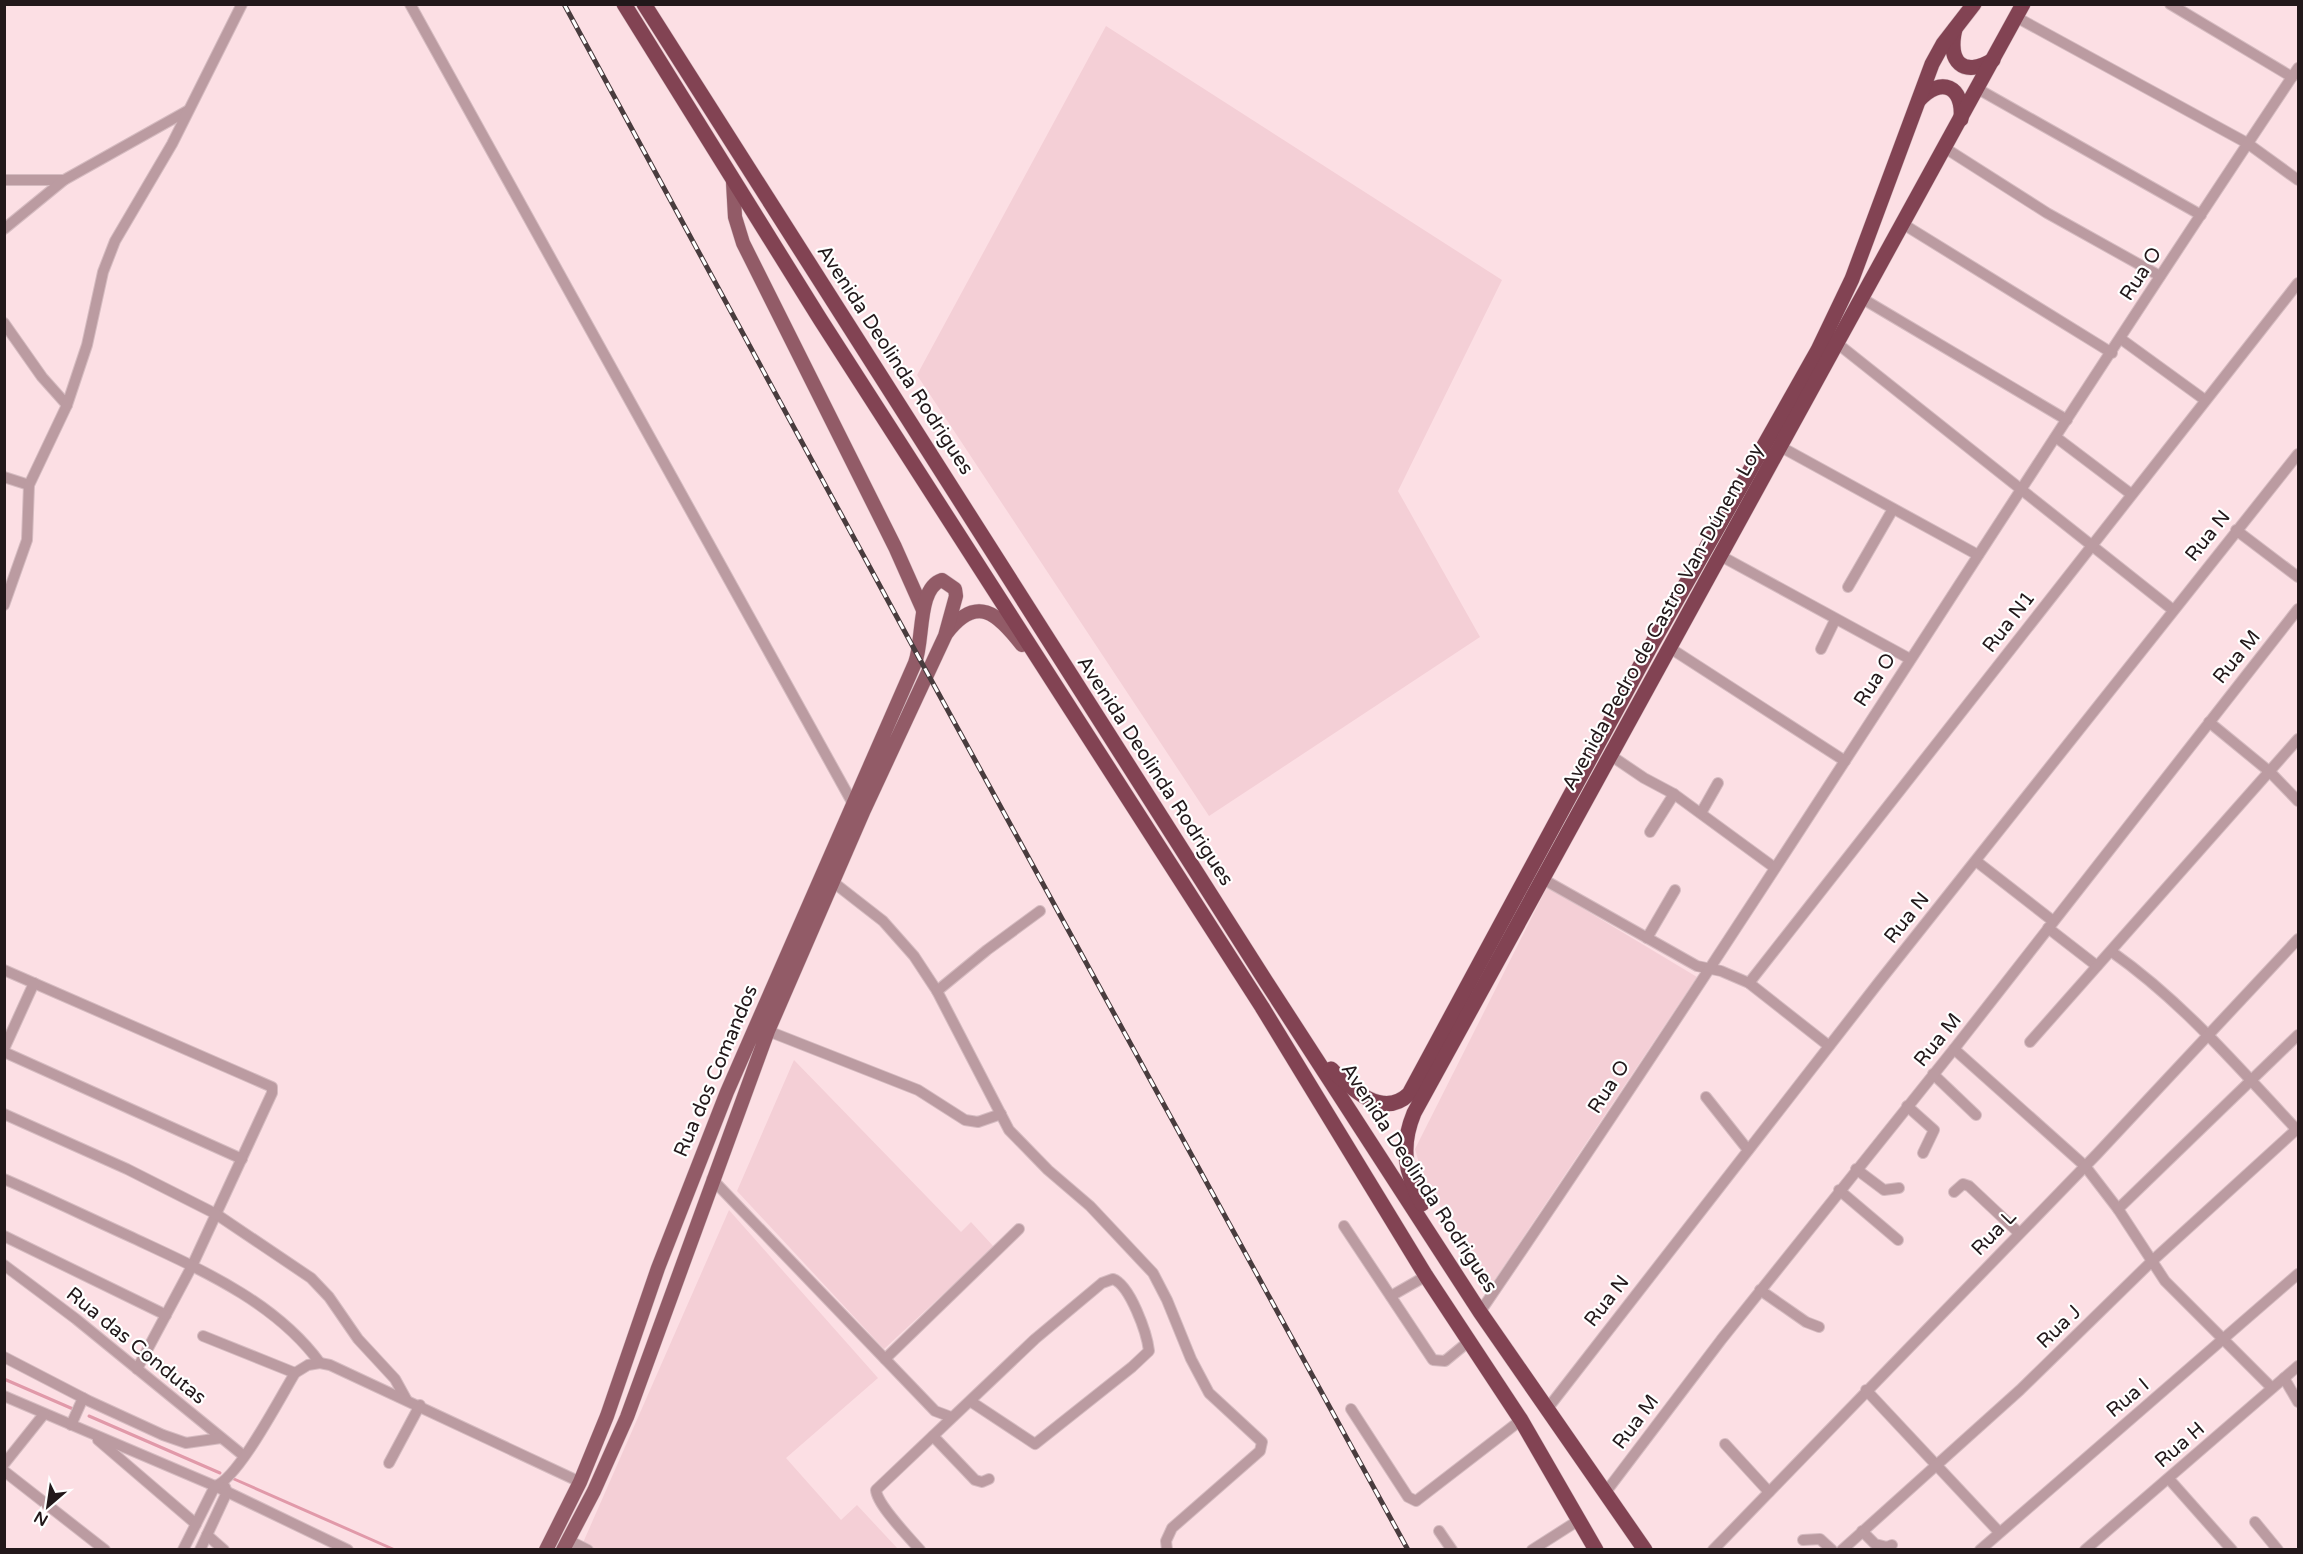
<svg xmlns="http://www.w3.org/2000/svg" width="2303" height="1554" font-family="'Varela Round',sans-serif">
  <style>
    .built { fill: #f4cfd6 }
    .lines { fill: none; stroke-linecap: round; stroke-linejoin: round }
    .stream { stroke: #e199a9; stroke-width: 3 }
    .minor-casing { stroke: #d5bbc0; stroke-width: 12 }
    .major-casing { stroke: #d5bbc0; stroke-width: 15 }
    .highway-casing { stroke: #d5bbc0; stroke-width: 16 }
    .minor { stroke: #bb9ba1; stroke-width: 10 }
    .major { stroke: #925b67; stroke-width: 14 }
    .highway { stroke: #824353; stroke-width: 15 }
    .rail-casing { stroke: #493c3e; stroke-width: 5 }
    .rail { stroke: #fff; stroke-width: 3; stroke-dasharray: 9; stroke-linecap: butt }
    .labels { text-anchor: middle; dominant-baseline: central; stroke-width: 4.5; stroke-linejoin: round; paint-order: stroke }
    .street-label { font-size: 20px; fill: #22181a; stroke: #fff }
  </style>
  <rect width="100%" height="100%" fill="#fcdfe4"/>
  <!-- built -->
  <g class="built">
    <polygon points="1106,26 1502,280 1398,491 1480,637 1209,816 917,375"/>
    <polygon points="1547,887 1697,977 1488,1290 1422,1174 1415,1149"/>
    <polygon points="794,1060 961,1232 971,1222 994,1247 884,1349 737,1191"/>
    <polygon points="729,1210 878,1378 786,1458 841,1520 857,1505 898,1549 592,1550 582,1545"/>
  </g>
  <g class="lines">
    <!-- stream -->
    <g class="stream">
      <polyline points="4,1379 73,1409"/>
      <polyline points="89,1416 220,1473"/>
      <polyline points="234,1479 395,1550"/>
    </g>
    <defs>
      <g id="minor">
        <polyline points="410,4 852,802"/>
        <polyline points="2170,4 2292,77"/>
        <polyline points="2016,17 2247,143 2298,180"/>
        <polyline points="1978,89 2201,215"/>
        <polyline points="1945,148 2047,213 2160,276"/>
        <polyline points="4,180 64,180"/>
        <polyline points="1903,224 2112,353"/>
        <polyline points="4,229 64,180 187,111"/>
        <polyline points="1863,299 2067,420"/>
        <polyline points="4,323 42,377 67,405"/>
        <polyline points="2121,339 2205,400"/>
        <polyline points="1838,344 2173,610"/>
        <polyline points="2057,438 2131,494"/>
        <polyline points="1781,447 1978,555"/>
        <polyline points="4,477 29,485"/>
        <polyline points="2236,530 2298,577"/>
        <polyline points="1721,556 1910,659"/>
        <polyline points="1848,587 1893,509"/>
        <polyline points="4,605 27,540 29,485 67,405 87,345 103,272 115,241 172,144 242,4"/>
        <polyline points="1670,648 1845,761"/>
        <polyline points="1821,649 1835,620"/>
        <polyline points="2209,722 2270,772 2298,801"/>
        <polyline points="1610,755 1644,778 1674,794 1775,868"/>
        <polyline points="1701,813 1718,783"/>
        <polyline points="1650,832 1674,794"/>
        <polyline points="1976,861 2053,921"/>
        <polyline points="1541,878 1697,966 1721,971 1749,983 1829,1046"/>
        <polyline points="833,882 883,921 914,956 937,991 1009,1130 1048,1170 1090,1206 1153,1273 1167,1300 1191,1359 1209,1393 1262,1442 1260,1451 1172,1528 1166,1541 1167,1550"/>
        <polyline points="2048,928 2097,966"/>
        <polyline points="1647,938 1675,890"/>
        <path d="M2112,952C2183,1002 2239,1068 2298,1131"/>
        <polyline points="4,970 272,1087 272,1093 192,1266 137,1369"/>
        <polyline points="1749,983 2298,283"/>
        <polyline points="937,991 987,950 1040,911"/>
        <polyline points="768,1031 918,1090 965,1120 978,1122 1001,1114"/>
        <polyline points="2030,1042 2298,739"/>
        <polyline points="4,1049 34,983"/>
        <polyline points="1954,1049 2085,1166 2118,1209 2165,1281 2272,1388"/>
        <polyline points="4,1052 242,1159"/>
        <polyline points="1933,1074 1976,1115"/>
        <polyline points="1706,1097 1748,1150"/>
        <polyline points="1907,1106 1934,1130 1923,1153"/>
        <polyline points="4,1114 127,1169 216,1214 311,1278 329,1297 358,1339 395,1379 406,1399"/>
        <polyline points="1856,1169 1884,1190 1899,1188"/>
        <path d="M4,1179C46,1197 87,1217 129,1236C197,1268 274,1300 320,1363"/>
        <polyline points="712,1179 935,1411 951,1417"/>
        <polyline points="1839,1190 1898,1240"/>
        <polyline points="1954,1192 1963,1184 1969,1186 2019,1233"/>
        <polyline points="2118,1209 2298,1035"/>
        <polyline points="1344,1226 1433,1360 1445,1361 1468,1342"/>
        <polyline points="4,1236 166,1315"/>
        <polyline points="4,1265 76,1319 244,1456"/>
        <polyline points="1760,1290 1806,1322 1819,1327"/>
        <polyline points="1391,1296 1426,1276"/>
        <path d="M1480,1312C1760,902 2022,480 2298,68"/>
        <polyline points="203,1336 295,1373"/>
        <polyline points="4,1357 89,1401 163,1435 186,1443 221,1438"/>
        <polyline points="885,1359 1019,1229"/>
        <polyline points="2284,1378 2298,1402"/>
        <polyline points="1866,1390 1999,1532"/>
        <polyline points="4,1396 215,1486 348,1550"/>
        <polyline points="1548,1408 1879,982 2298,454"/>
        <polyline points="1351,1409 1408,1497 1416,1501 1521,1420"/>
        <polyline points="71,1425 83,1398"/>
        <polyline points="933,1436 975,1480 982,1482 989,1479"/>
        <polyline points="98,1440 196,1524"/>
        <polyline points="1725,1444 1769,1492"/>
        <polyline points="389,1463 420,1405"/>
        <polyline points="4,1464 44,1414"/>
        <polyline points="4,1471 105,1550"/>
        <polyline points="2169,1479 2232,1550"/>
        <polyline points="1605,1493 1721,1340 1954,1049 2298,609"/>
        <polyline points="2255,1522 2278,1550"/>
        <polyline points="1439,1531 1452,1550"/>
        <polyline points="1862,1531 1875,1544 1887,1547 1892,1545"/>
        <polyline points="207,1535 224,1550"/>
        <polyline points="568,1540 588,1550"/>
        <polyline points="1803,1540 1820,1539 1832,1550"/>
        <path d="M183,1550L215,1486C238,1479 281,1396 295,1373L308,1365L320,1363L330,1365L580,1482"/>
        <polyline points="200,1550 227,1492 225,1487"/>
        <path d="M920,1550C909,1537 877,1505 876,1490L1035,1339L1102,1283L1113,1279C1130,1285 1147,1333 1149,1351L1132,1367L1035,1444L970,1401"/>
        <polyline points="1532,1550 1579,1520"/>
        <polyline points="1713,1550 2097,1154 2298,939"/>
        <polyline points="1842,1550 2020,1390 2151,1262 2298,1128"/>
        <polyline points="1980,1550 2298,1274"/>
        <polyline points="2085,1550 2298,1366"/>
      </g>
      <g id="major">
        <polyline points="733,182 735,217 743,243 895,547 923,610"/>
        <path d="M946,634C977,593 998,614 1022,645"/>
        <path d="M546,1550L580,1482L607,1416L658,1268L727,1092L915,663C924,640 917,588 942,580L955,589L956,596L945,636L864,810L768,1031L627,1417L594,1491L563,1550"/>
      </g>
      <g id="highway">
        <polyline points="624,4 820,319 1262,1007 1426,1276 1521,1420 1596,1550"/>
        <polyline points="644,4 1265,980 1480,1312 1645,1550"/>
        <path d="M1955,29C1947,62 1963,78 1993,60"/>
        <path d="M1919,100C1941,76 1964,86 1961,119"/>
        <path d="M1331,1069C1350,1087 1382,1120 1409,1094L1653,642L1818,350L1852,279L1932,64L1943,44L1974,4"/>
        <path d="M1422,1204C1405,1172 1400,1147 1414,1113L2023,4"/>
      </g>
    </defs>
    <!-- minor casing -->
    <use href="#minor" class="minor-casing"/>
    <!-- major casing -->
    <use href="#major" class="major-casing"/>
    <!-- highway casing -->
    <use href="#highway" class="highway-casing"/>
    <!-- minor -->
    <use href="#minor" class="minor"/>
    <!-- major -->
    <use href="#major" class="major"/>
    <!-- highway -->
    <use href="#highway" class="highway"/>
    <defs>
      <polyline id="rail" points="564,4 918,656 1408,1550"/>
    </defs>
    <!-- rail casing -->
    <use href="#rail" class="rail-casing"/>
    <!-- rail -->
    <use href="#rail" class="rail"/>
  </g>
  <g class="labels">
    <!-- street labels -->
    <g class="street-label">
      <text transform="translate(2141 274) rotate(-57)">Rua O</text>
      <text transform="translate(895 360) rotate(57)">Avenida Deolinda Rodrigues</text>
      <text transform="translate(2208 536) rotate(-51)">Rua N</text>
      <text transform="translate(1663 617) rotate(-61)">Avenida Pedro de Castro Van-Dúnem Loy</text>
      <text transform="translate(2009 622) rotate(-52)">Rua N1</text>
      <text transform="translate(2237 657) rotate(-51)">Rua M</text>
      <text transform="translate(1875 680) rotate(-57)">Rua O</text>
      <text transform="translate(1155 771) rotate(57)">Avenida Deolinda Rodrigues</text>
      <text transform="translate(1907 918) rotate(-51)">Rua N</text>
      <text transform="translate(1938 1040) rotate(-51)">Rua M</text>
      <text transform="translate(716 1071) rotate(-67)">Rua dos Comandos</text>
      <text transform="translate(1609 1087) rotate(-57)">Rua O</text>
      <text transform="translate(1419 1178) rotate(57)">Avenida Deolinda Rodrigues</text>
      <text transform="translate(1994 1233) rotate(-46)">Rua L</text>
      <text transform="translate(1607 1301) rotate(-52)">Rua N</text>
      <text transform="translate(2059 1327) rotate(-44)">Rua J</text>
      <text transform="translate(136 1346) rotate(39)">Rua das Condutas</text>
      <text transform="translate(2128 1398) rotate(-40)">Rua I</text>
      <text transform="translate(1636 1422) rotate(-53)">Rua M</text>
      <text transform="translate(2180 1445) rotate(-41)">Rua H</text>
    </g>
  </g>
  <!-- border -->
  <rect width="2303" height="1554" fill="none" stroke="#22181a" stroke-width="12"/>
  <!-- north arrow -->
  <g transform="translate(48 1506) rotate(209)" stroke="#ffffff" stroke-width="4.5" paint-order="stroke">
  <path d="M0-4.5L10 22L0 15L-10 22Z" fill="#22181a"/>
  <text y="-9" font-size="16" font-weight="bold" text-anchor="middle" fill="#22181a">N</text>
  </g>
</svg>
